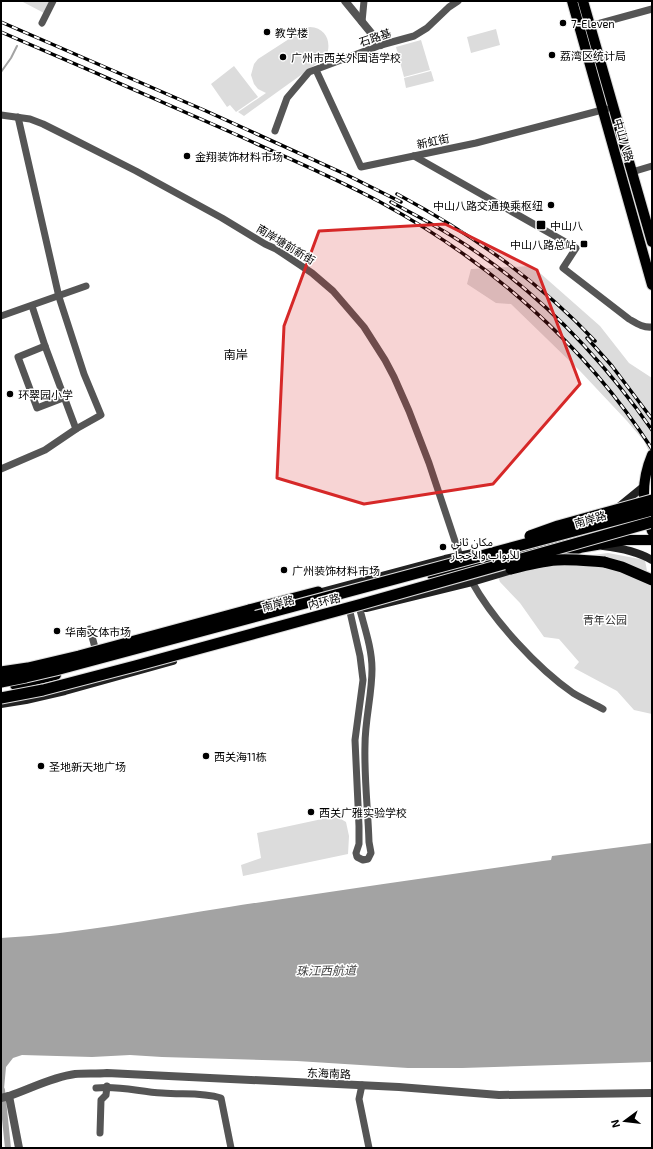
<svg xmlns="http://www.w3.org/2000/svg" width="653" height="1149" font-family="'Exo 2','Noto Sans Arabic','Noto Sans SC',sans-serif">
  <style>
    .green { fill: #dcdcdc }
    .water { fill: #a3a3a3 }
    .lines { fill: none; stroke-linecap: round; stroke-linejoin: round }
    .stream { stroke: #a3a3a3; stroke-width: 2 }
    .canal { stroke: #a3a3a3; stroke-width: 6 }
    .primary-casing { stroke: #dbdbdb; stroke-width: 12 }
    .trunk-casing { stroke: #dbdbdb; stroke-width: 13 }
    .minor { stroke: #555; stroke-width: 7 }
    .tertiary { stroke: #555; stroke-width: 8 }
    .secondary { stroke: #222; stroke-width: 8 }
    .primary { stroke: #000; stroke-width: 10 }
    .trunk { stroke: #000; stroke-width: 11 }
    .rail-casing { stroke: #000; stroke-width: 3.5 }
    .rail { stroke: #fff; stroke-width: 2; stroke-dasharray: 6; stroke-linecap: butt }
    .trunk-bridge-casing { stroke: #dbdbdb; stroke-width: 13; stroke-linecap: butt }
    .trunk-bridge { stroke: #000; stroke-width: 11 }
    .marked { fill: #d62828; fill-opacity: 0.2; stroke: #d62828; stroke-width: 3; stroke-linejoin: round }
    .poi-dot { fill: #000; stroke: #fff; stroke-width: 1.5 }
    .labels { text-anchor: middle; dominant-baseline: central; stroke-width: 3; stroke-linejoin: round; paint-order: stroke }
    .poi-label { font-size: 11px; fill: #000; stroke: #fff; text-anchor: start }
    .street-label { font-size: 11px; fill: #000; stroke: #fff }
    .park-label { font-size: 11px; fill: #333; stroke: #fff }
    .neighbourhood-label { font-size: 12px; fill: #000; stroke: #fff }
    .water-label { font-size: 12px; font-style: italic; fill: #444; stroke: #fff }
  </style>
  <rect width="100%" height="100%" fill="#fff"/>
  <!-- green -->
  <g class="green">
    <polygon points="23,1 49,1 44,13 23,2"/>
    <path d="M310,27C327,28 332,43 326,57L244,116L238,112L266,93L258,89L254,84L251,75L254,64L258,59L306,28Z"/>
    <polygon points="496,29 500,45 471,53 467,37"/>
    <polygon points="421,40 430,70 404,77 396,47"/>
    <polygon points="234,66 258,97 236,112 230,105 227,107 211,84"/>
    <polygon points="431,71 434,81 406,88 404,78"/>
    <polygon points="532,266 600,326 629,363 652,378 652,458 644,441 627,421 580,371 511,304 496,303 467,284 471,269"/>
    <path d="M608,553L645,560L647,571L652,574V714L634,710L617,691L574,668L579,662L559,639L544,637L520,603L500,582L498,577C523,570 547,564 573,566L562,559Z"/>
    <polygon points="336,816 346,822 349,836 348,854 243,876 241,865 261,858 257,833"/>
  </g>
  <!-- water -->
  <path class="water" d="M652,843V1062L462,1068H408L297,1061L162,1057L130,1055L92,1057L22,1055L13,1058L6,1067L4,1089L1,1090V938C77,934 153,919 229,907C333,891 438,876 543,861L551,860L552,856Z"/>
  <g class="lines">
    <!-- stream -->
    <polyline class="stream" points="1,72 11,58 17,46"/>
    <!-- canal -->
    <polyline class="canal" points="2,1090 8,1148"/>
    <defs>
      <g id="primary">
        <polyline points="572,1 652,285"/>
        <polyline points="583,1 652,242"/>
        <path d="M652,455C641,481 641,505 652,531"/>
        <polyline points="573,549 626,540 652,540"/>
        <polyline points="432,575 579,535"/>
        <polyline points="15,685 56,675"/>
      </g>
      <g id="trunk">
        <polyline points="604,562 622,567 652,580"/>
        <polyline points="249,610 318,592"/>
      </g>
    </defs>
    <!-- primary casing -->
    <use href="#primary" class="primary-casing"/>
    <!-- trunk casing -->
    <use href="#trunk" class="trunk-casing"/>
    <!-- minor -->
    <g class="minor">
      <polyline points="362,22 364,1"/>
      <polyline points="42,23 53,1"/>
      <polyline points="590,26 652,9"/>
      <polyline points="316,70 361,167 476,143 606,109"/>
      <polyline points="1,115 30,119 43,124 65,135 136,171 222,218 265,244 276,249 312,273 333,291 364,327 385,360 394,377 409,411 429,463 460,556"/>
      <polyline points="275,131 287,98 309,72 381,45 414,36 427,28 449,7 458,1"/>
      <path d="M414,156L576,248L563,268L629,319C636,323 643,328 652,327"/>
      <polyline points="632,172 652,166"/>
      <polyline points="32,306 45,346 76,429"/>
      <polyline points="1,316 86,286"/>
      <polyline points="45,346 18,357 37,408 63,398"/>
      <polyline points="1,469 45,450 76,429 101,415 84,374 59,297 18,117"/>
      <path d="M472,582C493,620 537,668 573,693C583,699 594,704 603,709"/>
      <path d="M350,612L360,656L363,680L355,740L359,826V844L356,853L357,857L363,860L368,859L371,853L369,842C368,810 364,777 365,745C365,719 372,695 372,669C372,649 365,629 360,610"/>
      <polyline points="90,629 97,655"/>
      <polyline points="362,1085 359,1099 369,1148"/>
      <path d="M96,1088C118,1085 140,1092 162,1093C181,1095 201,1092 221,1098L231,1148"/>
      <polyline points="100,1133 101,1100 106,1095 107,1086"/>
    </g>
    <!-- tertiary -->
    <g class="tertiary">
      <polyline points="345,1 381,45"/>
      <polyline points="9,1096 19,1148"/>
      <path d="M1,1098L9,1096C30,1089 52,1077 75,1074C85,1073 96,1074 107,1073L399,1087L499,1095L652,1093"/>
    </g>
    <!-- secondary -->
    <g class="secondary">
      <polyline points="616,509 643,487"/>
      <path d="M603,546C620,548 637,551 652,560"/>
      <polyline points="553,557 578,550"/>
      <polyline points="314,594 445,559 473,553"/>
      <polyline points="366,608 472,582 515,569"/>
      <polyline points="1,704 26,700 65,691 173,661"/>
    </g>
    <!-- primary -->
    <use href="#primary" class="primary"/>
    <!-- trunk -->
    <use href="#trunk" class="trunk"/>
    <defs>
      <g id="rail">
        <polyline points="1,22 206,111 347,175 401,202"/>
        <path d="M1,32C80,66 158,100 237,135C285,157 333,177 380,202C489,261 585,345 652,449"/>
        <path d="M397,194C470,233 538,280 595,341"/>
        <path d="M391,202C413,214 435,225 455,238C535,288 598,353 652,430"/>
        <polyline points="587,338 612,366 652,419"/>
      </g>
    </defs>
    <!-- rail casing -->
    <use href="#rail" class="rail-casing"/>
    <!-- rail -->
    <use href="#rail" class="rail"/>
    <defs>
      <g id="trunk-bridge">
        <polyline points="530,536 558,526 652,500"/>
        <path d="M511,569C526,565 541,561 557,560C572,559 588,561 604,562"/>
        <polyline points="1,672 28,668 79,656 249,610"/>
        <polyline points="1,682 26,677 56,670 652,510"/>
        <polyline points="1,698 43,690 135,666 362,604 652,522"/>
      </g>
    </defs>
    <!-- trunk-bridge casing -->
    <use href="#trunk-bridge" class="trunk-bridge-casing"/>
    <!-- trunk-bridge -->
    <use href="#trunk-bridge" class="trunk-bridge"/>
  </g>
  <!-- marked area -->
  <path class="marked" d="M445,224L537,270L580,384L493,484L364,504L277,478L284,326L319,231Z"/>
  <!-- markers -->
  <g class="poi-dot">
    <circle cx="563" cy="23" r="4"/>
    <circle cx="267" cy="32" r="4"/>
    <circle cx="552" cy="55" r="4"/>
    <circle cx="283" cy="57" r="4"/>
    <circle cx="187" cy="156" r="4"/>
    <circle cx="551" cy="205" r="4"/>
    <rect x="536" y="220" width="10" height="10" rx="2"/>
    <rect x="580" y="240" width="8" height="8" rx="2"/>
    <circle cx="10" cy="394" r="4"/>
    <circle cx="443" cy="547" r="4"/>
    <circle cx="284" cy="570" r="4"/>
    <circle cx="57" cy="631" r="4"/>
    <circle cx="206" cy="756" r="4"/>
    <circle cx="41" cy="766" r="4"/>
    <circle cx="311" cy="812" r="4"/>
  </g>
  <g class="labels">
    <!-- poi labels -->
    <g class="poi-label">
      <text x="571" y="23">7-Eleven</text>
      <text x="275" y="32">教学楼</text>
      <text x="560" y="55">荔湾区统计局</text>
      <text x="291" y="57">广州市西关外国语学校</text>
      <text x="195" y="156">金翔装饰材料市场</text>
      <text x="543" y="205" text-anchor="end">中山八路交通换乘枢纽</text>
      <text x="550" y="225">中山八</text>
      <text x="576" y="244" text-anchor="end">中山八路总站</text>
      <text x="18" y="394">环翠园小学</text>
      <text x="451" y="541">مكان ثاني<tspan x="451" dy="13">للأبواب والأحجار</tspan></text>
      <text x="292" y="570">广州装饰材料市场</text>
      <text x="65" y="631">华南文体市场</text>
      <text x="214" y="756">西关海11栋</text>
      <text x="49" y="766">圣地新天地广场</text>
      <text x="319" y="812">西关广雅实验学校</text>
    </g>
    <!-- street labels -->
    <g class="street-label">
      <text transform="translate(375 37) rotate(-18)">石路基</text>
      <text transform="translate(624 140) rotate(74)">中山八路</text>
      <text transform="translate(433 141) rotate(-12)">新虹街</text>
      <text transform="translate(286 244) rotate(31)">南岸塘前新街</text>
      <text transform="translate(590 519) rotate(-16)">南岸路</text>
      <text transform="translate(324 601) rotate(-15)">内环路</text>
      <text transform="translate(278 603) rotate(-15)">南岸路</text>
      <text transform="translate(329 1073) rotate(2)">东海南路</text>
    </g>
    <!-- park labels -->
    <g class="park-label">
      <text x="605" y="619">青年公园</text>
    </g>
    <!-- neighbourhood labels -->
    <g class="neighbourhood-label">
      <text x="236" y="354">南岸</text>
    </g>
    <!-- water labels -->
    <g class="water-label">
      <text transform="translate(326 970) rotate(-1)">珠江西航道</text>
    </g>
  </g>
  <!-- border -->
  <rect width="653" height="1149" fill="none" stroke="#000000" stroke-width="4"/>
  <!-- north arrow -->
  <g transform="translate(625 1121) rotate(255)" stroke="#ffffff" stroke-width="3" paint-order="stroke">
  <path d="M0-3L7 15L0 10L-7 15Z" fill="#000000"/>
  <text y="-6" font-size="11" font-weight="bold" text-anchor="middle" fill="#000000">N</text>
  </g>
</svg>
